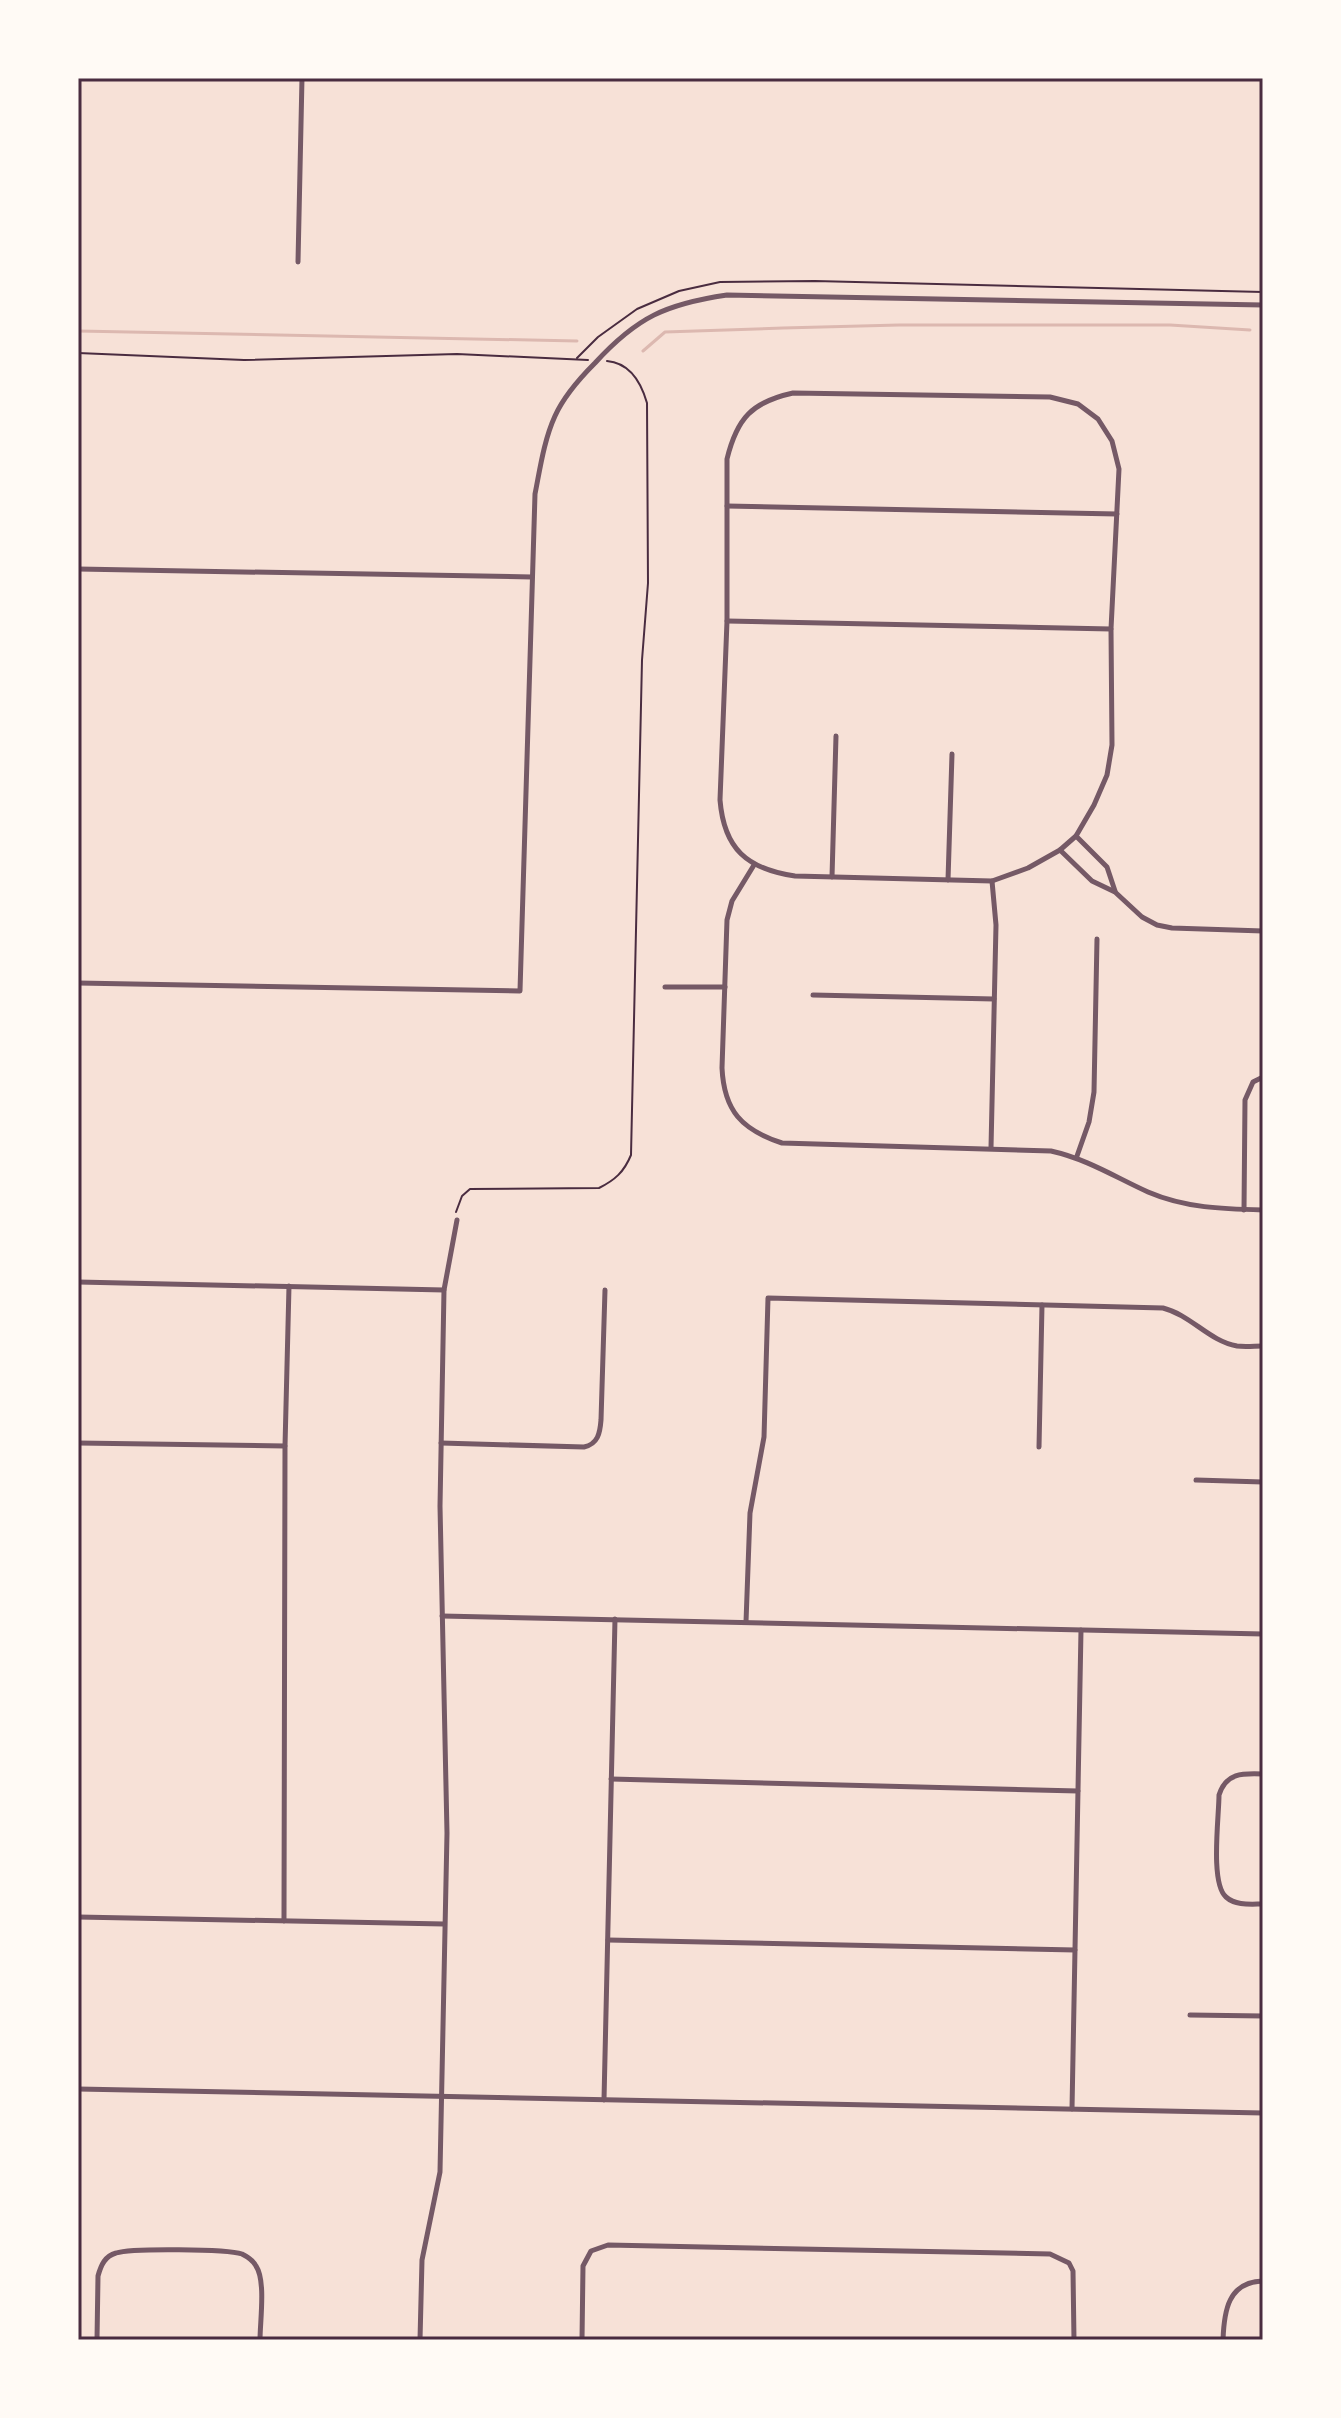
<svg xmlns="http://www.w3.org/2000/svg" width="1341" height="2418" font-family="Montserrat,sans-serif">
  <style>
    .lines { fill: none; stroke-linecap: round; stroke-linejoin: round }
    .stream { stroke: #dcb8b0; stroke-width: 3 }
    .path { stroke: #4a2c40; stroke-width: 2 }
    .minor { stroke: #755966; stroke-width: 5 }
    .neatline { fill: none; stroke: #4a2c40; stroke-width: 3 }
  </style>
  <rect width="100%" height="100%" fill="#f7e1d7"/>
  <g class="lines">
    <!-- stream -->
    <g class="stream">
      <polyline points="78,331 577,341"/>
      <polyline points="643,351 665,332 783,328 899,325 1170,325 1250,330"/>
    </g>
    <!-- path -->
    <g class="path">
      <polyline points="78,353 244,360 457,354 588,360"/>
      <polyline points="577,358 598,337 637,309 679,291 720,282 815,281 1263,292"/>
      <path d="M456,1212L462,1196L470,1189L599,1188C615,1180 624,1172 631,1155L642,660L648,583L647,403C641,382 630,363 607,361"/>
    </g>
    <!-- minor -->
    <g class="minor">
      <polyline points="298,262 302,78"/>
      <path d="M793,393L1050,397L1078,404L1098,419L1112,441L1119,469L1111,629L1112,745L1107,775L1094,805L1076,836L1060,850L1028,868L992,881L795,876C747,869 724,849 720,800L727,621V459C737,418 752,402 793,393Z"/>
      <polyline points="727,506 1117,514"/>
      <polyline points="78,569 532,577"/>
      <polyline points="727,621 1111,629"/>
      <polyline points="1076,836 1107,867 1115,891"/>
      <polyline points="1060,850 1092,881 1115,892 1142,917 1157,925 1172,928 1263,931"/>
      <path d="M754,865L732,901L727,920L722,1068C724,1111 742,1130 782,1143L1051,1151C1087,1159 1115,1177 1148,1192C1185,1208 1223,1209 1263,1210"/>
      <polyline points="832,877 836,736"/>
      <polyline points="948,880 952,754"/>
      <path d="M78,983L520,991L535,494C540,469 544,440 555,416C564,396 580,378 595,363C637,317 666,304 727,295L1263,305"/>
      <polyline points="665,987 725,987"/>
      <polyline points="813,995 994,999"/>
      <polyline points="991,1148 996,925 992,881"/>
      <polyline points="1077,1156 1089,1122 1094,1092 1097,939"/>
      <polyline points="1244,1210 1245,1100 1253,1082 1263,1077"/>
      <polyline points="78,1282 444,1290"/>
      <polyline points="78,1443 285,1446"/>
      <path d="M441,1443L584,1447C598,1444 600,1433 601,1420L605,1290"/>
      <polyline points="1039,1447 1042,1305"/>
      <polyline points="1196,1480 1263,1482"/>
      <polyline points="442,1616 1263,1634"/>
      <path d="M746,1622L750,1513L764,1437L768,1298L1163,1308C1191,1315 1209,1341 1237,1346C1245,1347 1255,1346 1263,1346"/>
      <path d="M1263,1774C1242,1773 1226,1773 1219,1795C1219,1817 1210,1883 1226,1897C1236,1906 1251,1904 1263,1904"/>
      <polyline points="611,1779 1078,1791"/>
      <polyline points="78,1917 444,1924"/>
      <polyline points="284,1921 285,1446 289,1286"/>
      <polyline points="608,1940 1075,1950"/>
      <polyline points="1190,2015 1263,2016"/>
      <polyline points="78,2089 1263,2113"/>
      <polyline points="604,2100 615,1619"/>
      <polyline points="1072,2109 1081,1630"/>
      <path d="M97,2340L98,2276C101,2265 105,2256 116,2253C131,2248 227,2249 242,2254C248,2257 253,2260 256,2266C266,2281 260,2321 260,2340"/>
      <polyline points="420,2340 422,2260 440,2172 447,1833 440,1506 444,1290 457,1220"/>
      <polyline points="582,2340 583,2266 591,2251 608,2245 1050,2254 1069,2263 1073,2271 1074,2340"/>
      <path d="M1223,2340C1224,2311 1228,2282 1263,2281"/>
    </g>
  </g>
  <!-- border -->
  <rect width="1341" height="2418" fill="none" stroke="#fffaf5" stroke-width="160"/>
  <rect x="80" y="80" width="1181" height="2258" class="neatline"/>
</svg>
